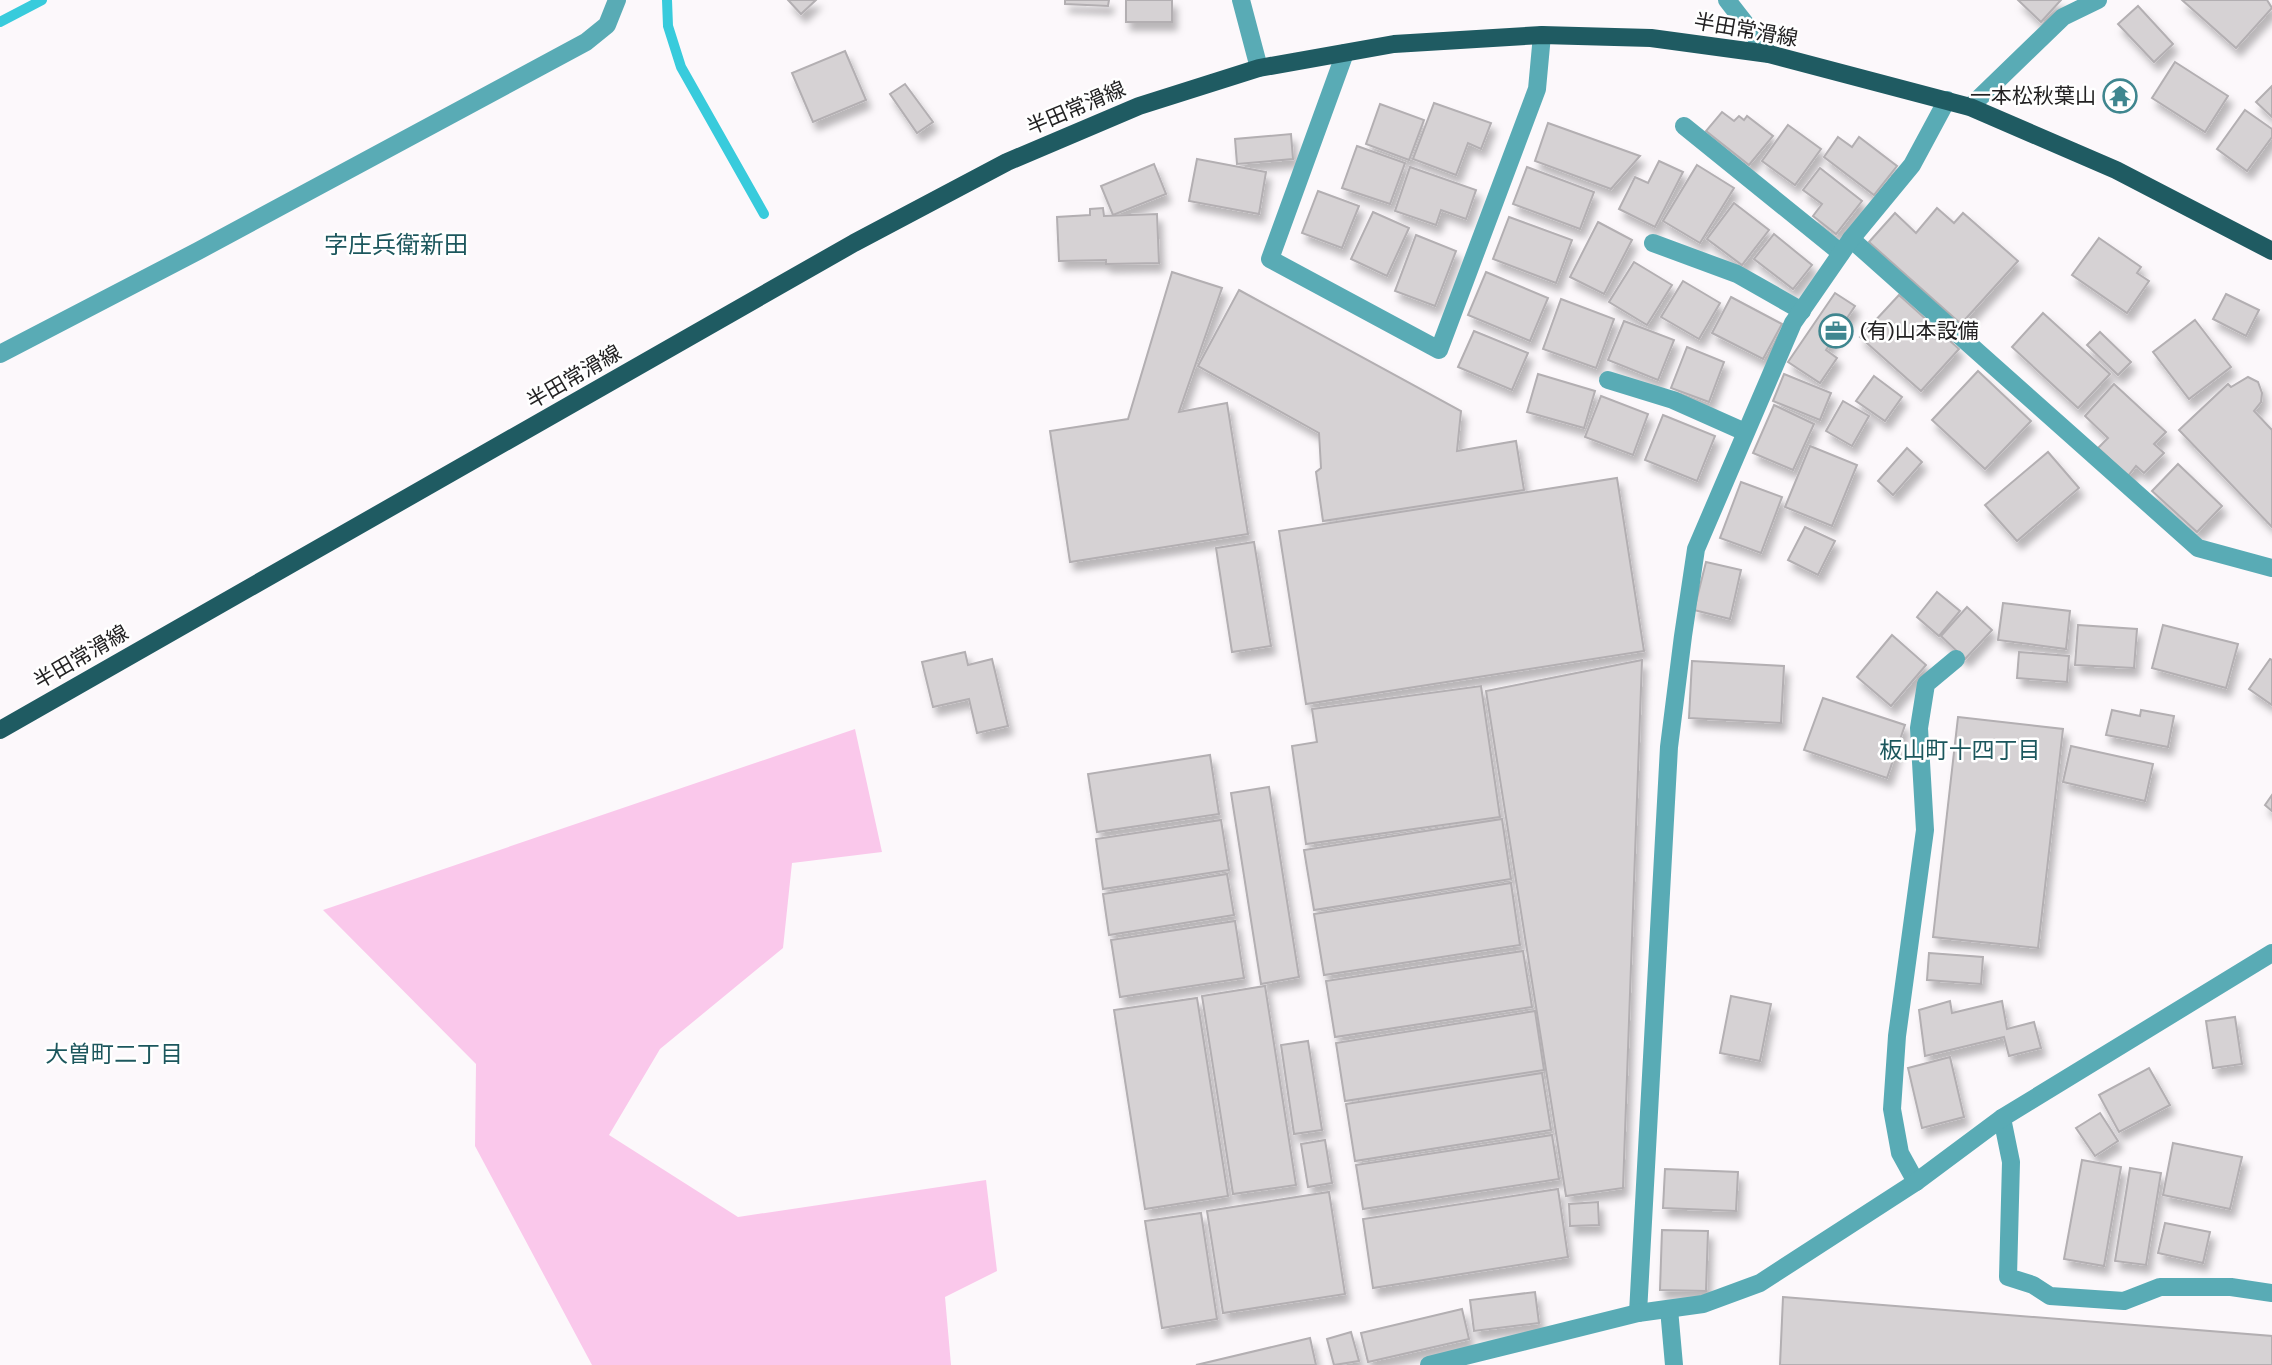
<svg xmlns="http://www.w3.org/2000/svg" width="2272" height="1365" font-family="'Roboto Serif','Noto Sans JP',serif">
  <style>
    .green { fill: #fac8eb }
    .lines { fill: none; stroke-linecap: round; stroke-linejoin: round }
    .stream { stroke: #38cbdc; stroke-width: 10 }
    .building { fill: #d6d2d4; stroke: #b3afb2; stroke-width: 2; filter: url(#shadow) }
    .minor { stroke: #59abb5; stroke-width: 18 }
    .primary { stroke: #1f5b62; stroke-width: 18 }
    .labels { text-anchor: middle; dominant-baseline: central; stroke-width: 5; stroke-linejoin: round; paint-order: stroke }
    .street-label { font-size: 21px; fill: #232223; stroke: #fff }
    .poi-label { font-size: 21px; fill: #232223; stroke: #fff; text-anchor: end }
    .neighbourhood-label { font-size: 23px; fill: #1c575d; stroke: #fff }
    .quarter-label { font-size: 24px; fill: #1c575d; stroke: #fff }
  </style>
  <defs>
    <filter id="shadow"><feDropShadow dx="4.5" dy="8" stdDeviation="3.5" flood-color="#0004"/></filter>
  </defs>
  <rect width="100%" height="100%" fill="#fcf8fb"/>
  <!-- green -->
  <polygon class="green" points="855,729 882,852 792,863 783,948 660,1049 609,1135 738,1217 986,1180 997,1271 945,1297 951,1365 592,1365 475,1146 476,1064 323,910"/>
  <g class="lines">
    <!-- stream -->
    <g class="stream">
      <polyline points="667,0 668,26 681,67 764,214"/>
      <polyline points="0,22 42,0"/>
    </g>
  </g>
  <!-- building -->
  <g class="building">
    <polygon points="788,0 816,0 801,14"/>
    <polygon points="1065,0 1109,0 1108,6 1065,4"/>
    <rect x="1126" y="0" width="46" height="22"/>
    <polygon points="2018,0 2061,0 2041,22"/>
    <polygon points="2182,0 2267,0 2272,8 2236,48"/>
    <polygon points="2138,6 2173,44 2154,62 2118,24"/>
    <polygon points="845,51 866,100 813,122 792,73"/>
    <polygon points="2175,62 2228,96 2205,132 2152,98"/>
    <polygon points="905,84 933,122 917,133 890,94"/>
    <polygon points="2272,86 2272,117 2256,102"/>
    <polygon points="1434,103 1491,123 1481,149 1468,143 1456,175 1413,159"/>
    <polygon points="1380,104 1424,120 1409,160 1366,144"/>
    <polygon points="2245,110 2272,129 2272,137 2247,171 2217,149"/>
    <polygon points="1722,112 1734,121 1739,116 1744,120 1747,116 1773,136 1749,165 1706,131"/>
    <polygon points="1548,123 1640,156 1611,189 1535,161"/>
    <polygon points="1788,125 1821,149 1795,185 1762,161"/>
    <polygon points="1291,134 1293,159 1237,164 1235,139"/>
    <polygon points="1838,137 1852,147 1859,137 1897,166 1874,195 1824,157"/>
    <polygon points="1357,146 1405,163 1390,204 1342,188"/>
    <polygon points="1197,159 1266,172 1259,214 1189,201"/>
    <polygon points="1659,161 1683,172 1655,227 1619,209 1635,177 1648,183"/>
    <polygon points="1154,164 1166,194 1113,215 1101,186"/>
    <polygon points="1697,165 1734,188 1700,243 1663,221"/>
    <polygon points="1410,167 1476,190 1466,219 1441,210 1436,225 1395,211"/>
    <polygon points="1527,167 1594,192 1580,229 1513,204"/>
    <polygon points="1820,168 1862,201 1836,234 1813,216 1822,204 1803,190"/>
    <polygon points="1318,191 1359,206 1342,248 1302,233"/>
    <polygon points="1734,203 1769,230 1742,265 1707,239"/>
    <polygon points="1103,208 1104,216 1157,214 1159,263 1106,264 1106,260 1059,261 1057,217 1090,215 1090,209"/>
    <polygon points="1937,208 1954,223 1963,213 2018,261 1961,324 1869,242 1895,213 1916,233"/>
    <polygon points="1373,212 1409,228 1387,276 1351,259"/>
    <polygon points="1509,217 1572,240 1556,283 1493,259"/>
    <polygon points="1598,222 1632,240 1604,294 1570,277"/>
    <polygon points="1774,234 1812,265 1793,289 1754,259"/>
    <polygon points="1416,235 1456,251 1435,306 1395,291"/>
    <polygon points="2099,238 2141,267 2137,273 2149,281 2127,313 2072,275"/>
    <polygon points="1634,262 1672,285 1647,325 1609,302"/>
    <polygon points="1172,272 1222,288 1179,412 1227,403 1248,534 1070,562 1050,431 1128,419"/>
    <polygon points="1486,272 1548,298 1530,341 1468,315"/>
    <polygon points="1683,281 1720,303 1699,339 1661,317"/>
    <polygon points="1239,290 1461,411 1457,451 1516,441 1524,490 1323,521 1316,472 1321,468 1319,433 1198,366"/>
    <polygon points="1835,293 1855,306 1826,350 1837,358 1820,383 1788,362"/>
    <polygon points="2226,294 2259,310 2246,336 2213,319"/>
    <polygon points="1899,295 1959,349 1921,391 1860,337"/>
    <polygon points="1731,297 1782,324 1763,359 1712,333"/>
    <polygon points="1561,299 1614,319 1596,368 1543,349"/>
    <polygon points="2043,313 2110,374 2078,408 2012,347"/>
    <polygon points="2195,320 2231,367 2189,399 2153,352"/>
    <polygon points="1624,321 1674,340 1658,380 1608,360"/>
    <polygon points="1474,331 1528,353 1512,390 1458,367"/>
    <polygon points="2100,332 2131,362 2118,375 2087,345"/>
    <polygon points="1687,347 1724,362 1709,402 1671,388"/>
    <polygon points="1978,371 2031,421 1985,469 1932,420"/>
    <polygon points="1538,374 1595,391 1584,428 1527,412"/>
    <polygon points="1784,374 1831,393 1820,420 1773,401"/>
    <polygon points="1874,376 1902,397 1885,421 1856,401"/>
    <polygon points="2248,377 2258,382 2262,393 2261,402 2254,411 2272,430 2272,527 2179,430 2228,384 2231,387"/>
    <polygon points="2114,384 2166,432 2154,444 2164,453 2144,473 2136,466 2128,476 2098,448 2108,438 2085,416"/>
    <polygon points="1601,396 1648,414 1633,455 1585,437"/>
    <polygon points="1843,401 1869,416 1852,446 1826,431"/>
    <polygon points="1774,405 1814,424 1793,470 1753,453"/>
    <polygon points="1663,415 1715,436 1697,481 1645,460"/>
    <polygon points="1810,446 1857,465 1832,526 1785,507"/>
    <polygon points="1907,448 1922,462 1893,495 1878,481"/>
    <polygon points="2048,452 2079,488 2017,541 1985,505"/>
    <polygon points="2178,464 2222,506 2197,532 2152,491"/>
    <polygon points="1617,478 1644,651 1306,704 1279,531"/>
    <polygon points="1741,482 1782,497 1761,553 1720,538"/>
    <polygon points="1805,527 1835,541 1818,575 1788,560"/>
    <polygon points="1254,542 1271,646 1232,652 1216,548"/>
    <polygon points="1706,562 1741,570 1730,619 1694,610"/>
    <polygon points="1937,592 1960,611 1939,636 1917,617"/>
    <polygon points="2003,603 2070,611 2066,649 1998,640"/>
    <polygon points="1967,607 1992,630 1965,659 1941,636"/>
    <polygon points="2078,625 2137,629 2134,668 2075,665"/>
    <polygon points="2163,625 2238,644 2226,688 2152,668"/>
    <polygon points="1892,635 1926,665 1891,706 1857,677"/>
    <polygon points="965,652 968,665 992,659 1008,726 977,733 969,699 933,707 922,662"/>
    <polygon points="2019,652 2069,656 2067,682 2017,678"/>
    <polygon points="2270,659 2272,660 2272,705 2249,689"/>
    <polygon points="1642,660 1623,1188 1566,1196 1486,691"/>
    <polygon points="1692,661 1784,666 1781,723 1689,718"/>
    <polygon points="1481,686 1500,817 1306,844 1292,746 1317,742 1312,709"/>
    <polygon points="1823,698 1905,725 1887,778 1804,750"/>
    <polygon points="2112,710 2140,716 2141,710 2174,716 2168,747 2106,735"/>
    <polygon points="1958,717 2063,729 2038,948 1933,937"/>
    <polygon points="2071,746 2153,764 2145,801 2063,782"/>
    <polygon points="1210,755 1219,814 1097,832 1088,774"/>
    <polygon points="1269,787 1299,977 1261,984 1231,793"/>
    <polygon points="2272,795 2272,811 2265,805"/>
    <polygon points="1502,819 1511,879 1314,910 1304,850"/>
    <polygon points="1221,820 1229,870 1103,889 1096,839"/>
    <polygon points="1227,874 1234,915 1109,935 1103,894"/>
    <polygon points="1511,883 1520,945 1324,975 1314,914"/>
    <polygon points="1235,921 1244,978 1120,997 1111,940"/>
    <polygon points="1523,951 1532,1007 1335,1037 1326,981"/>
    <polygon points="1929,953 1983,957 1981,984 1927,980"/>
    <polygon points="1265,986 1296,1185 1233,1194 1202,996"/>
    <polygon points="1731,996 1771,1004 1760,1061 1720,1053"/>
    <polygon points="1197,998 1228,1196 1145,1209 1114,1010"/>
    <polygon points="1950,1001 1952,1013 2002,1001 2007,1029 2034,1022 2041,1048 2009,1056 2004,1037 1925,1056 1919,1010"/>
    <polygon points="1535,1011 1544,1070 1345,1101 1336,1043"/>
    <polygon points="2235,1017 2242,1064 2213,1068 2206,1021"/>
    <polygon points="1308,1041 1322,1130 1294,1134 1281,1045"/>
    <polygon points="1950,1057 1964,1117 1922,1128 1908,1068"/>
    <polygon points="2149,1068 2170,1105 2119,1132 2099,1095"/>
    <polygon points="1542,1073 1551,1130 1355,1161 1346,1104"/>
    <polygon points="2100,1113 2118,1141 2095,1156 2076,1128"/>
    <polygon points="1552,1135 1559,1179 1363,1209 1356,1165"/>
    <polygon points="1325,1140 1332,1183 1308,1187 1301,1144"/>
    <polygon points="2173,1143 2242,1157 2230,1209 2163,1195"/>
    <polygon points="2082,1160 2121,1167 2104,1266 2064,1259"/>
    <polygon points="2130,1168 2161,1173 2146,1265 2115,1261"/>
    <polygon points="1665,1169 1738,1172 1736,1211 1663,1208"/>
    <polygon points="1558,1189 1568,1257 1373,1288 1363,1219"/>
    <polygon points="1329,1192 1345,1294 1223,1313 1207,1211"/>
    <polygon points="1598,1202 1599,1225 1570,1226 1569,1204"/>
    <polygon points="1201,1213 1217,1319 1162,1328 1145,1221"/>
    <polygon points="2165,1223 2210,1232 2203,1263 2158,1253"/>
    <polygon points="1662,1230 1708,1231 1706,1291 1660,1290"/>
    <polygon points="1535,1292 1539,1323 1474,1331 1470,1300"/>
    <polygon points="1783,1297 2272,1336 2272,1365 1780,1365"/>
    <polygon points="1462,1309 1469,1339 1368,1362 1361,1333"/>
    <polygon points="1351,1332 1359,1361 1334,1365 1327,1339"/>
    <polygon points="1310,1338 1316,1365 1196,1365"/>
  </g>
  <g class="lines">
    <!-- minor -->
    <g class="minor">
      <polyline points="1241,0 1259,68"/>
      <polyline points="1727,0 1769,54"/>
      <polyline points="1345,53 1270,259 1439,350 1537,89 1542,35"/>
      <polyline points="1970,107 2063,17 2098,0"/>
      <polyline points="1684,126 1841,253"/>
      <polyline points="1851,239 2198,548 2272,568"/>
      <polyline points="1653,243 1737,274 1802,311"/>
      <polyline points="0,354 198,251 586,42 607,25 617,0"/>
      <polyline points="1608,380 1673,400 1745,432"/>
      <polyline points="2002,1118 2011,1162 2008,1277 2033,1285 2050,1296 2124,1301 2160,1287 2231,1287 2272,1293"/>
      <polyline points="1916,1182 1900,1153 1892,1109 1897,1036 1925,830 1919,728 1926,684 1956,659"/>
      <polyline points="1669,1309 1674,1365"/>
      <polyline points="1638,1313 1669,747 1683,636 1696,549 1793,323 1851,239 1912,165 1947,100"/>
      <polyline points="1429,1365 1638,1313 1703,1304 1760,1283 1916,1182 2002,1118 2272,953"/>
    </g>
    <!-- primary -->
    <polyline class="primary" points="0,730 854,243 1007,162 1139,106 1259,68 1394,44 1542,35 1651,38 1769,54 1970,107 2116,170 2272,251"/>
  </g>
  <!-- icons -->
  <defs>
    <symbol id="temple-ring" viewBox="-11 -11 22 22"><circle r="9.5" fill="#fff" stroke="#3f868f" stroke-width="1.5"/><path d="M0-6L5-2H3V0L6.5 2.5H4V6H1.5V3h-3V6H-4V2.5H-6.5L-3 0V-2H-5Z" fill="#3f868f"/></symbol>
    <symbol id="office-ring" viewBox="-11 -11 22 22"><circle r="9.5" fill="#fff" stroke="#3f868f" stroke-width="1.5"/><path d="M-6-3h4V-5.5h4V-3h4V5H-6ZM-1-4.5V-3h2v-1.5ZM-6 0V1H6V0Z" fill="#3f868f"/></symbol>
  </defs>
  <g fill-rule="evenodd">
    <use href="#temple-ring" x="2101" y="77" width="38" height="38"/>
    <use href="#office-ring" x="1817" y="312" width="38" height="38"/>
  </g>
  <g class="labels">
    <!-- street labels -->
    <g class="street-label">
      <text transform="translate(1746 30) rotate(10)">半田常滑線</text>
      <text transform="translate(1076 108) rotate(-23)">半田常滑線</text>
      <text transform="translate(574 377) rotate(-30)">半田常滑線</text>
      <text transform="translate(81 657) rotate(-30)">半田常滑線</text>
    </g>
    <!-- poi labels -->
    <g class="poi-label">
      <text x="2096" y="96">一本松秋葉山</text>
      <text x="1860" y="331" text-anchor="start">(有)山本設備</text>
    </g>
    <!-- neighbourhood labels -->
    <g class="neighbourhood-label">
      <text x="1960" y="750">板山町十四丁目</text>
      <text x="114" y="1054">大曽町二丁目</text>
    </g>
    <!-- quarter labels -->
    <g class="quarter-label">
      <text x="396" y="245">字庄兵衛新田</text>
    </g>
  </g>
</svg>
